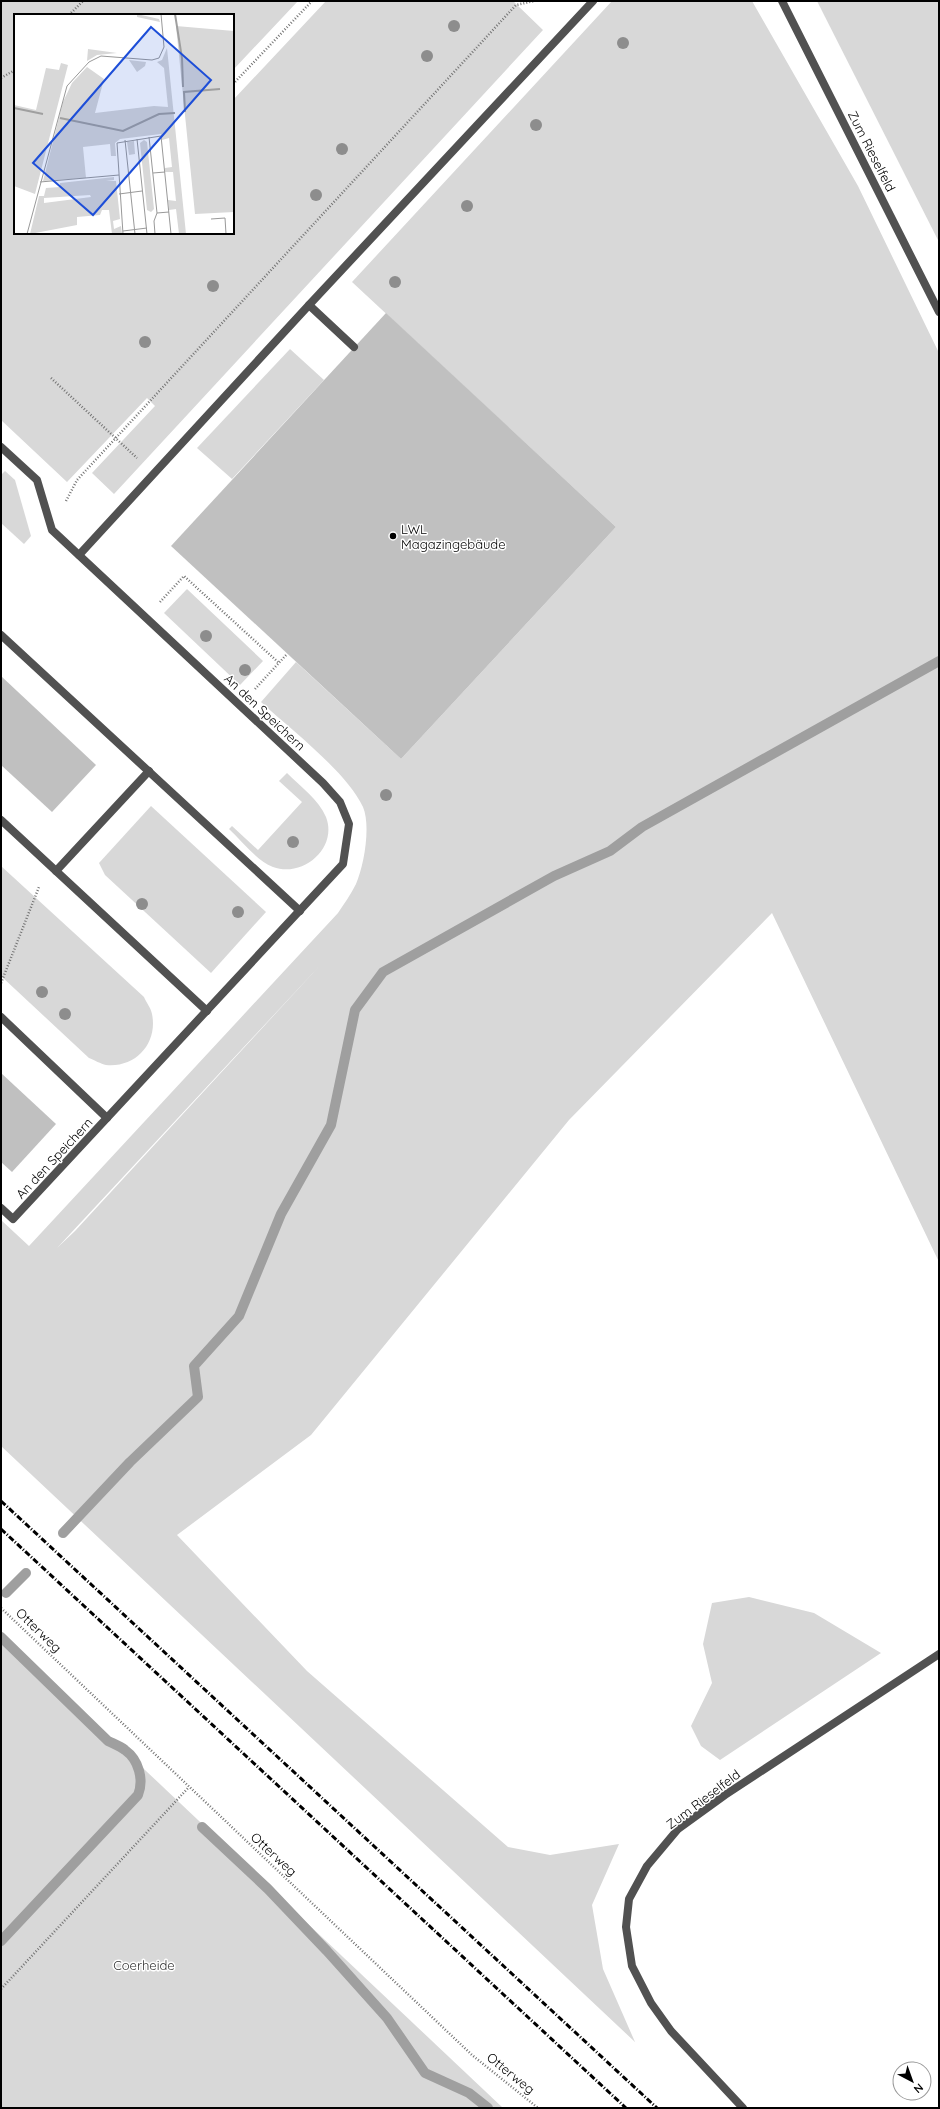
<svg xmlns="http://www.w3.org/2000/svg" width="940" height="2109" font-family="Quicksand,sans-serif">
  <style>
    .green { fill: #d8d8d8; fill-rule: evenodd }
    .lines { fill: none; stroke-linecap: round; stroke-linejoin: round }
    .stream { stroke: #9f9f9f; stroke-width: 10 }
    .building { fill: #c0c0c0 }
    .path { stroke: #737373; stroke-width: 2.5; stroke-dasharray: 1 2; stroke-linecap: butt }
    .service { stroke: #515151; stroke-width: 8 }
    .minor { stroke: #515151; stroke-width: 8 }
    .rail { stroke: #000; stroke-width: 3; stroke-dasharray: 6 2 1 2; stroke-linecap: butt }
    .tree { fill: #8d8d8d }
    .poi-dot { fill: #000; stroke: #fff; stroke-width: 1.5 }
    .labels { text-anchor: middle; dominant-baseline: central; stroke-width: 3; stroke-linejoin: round; paint-order: stroke }
    .street-label { font-size: 13px; fill: #000; stroke: #fff }
    .poi-label { font-size: 13px; fill: #000; stroke: #fff; text-anchor: start }
    .park-label { font-size: 13px; fill: #2f2f2f; stroke: #fff }
    .inset-river { fill: none; stroke: #9f9f9f; stroke-width: 2 }
    .inset-road { fill: none; stroke: #999; stroke-width: 1 }
    .view { fill: #1d4ed8; fill-opacity: 0.15; stroke: #1d4ed8; stroke-width: 2 }
    .inset-edge { fill: none; stroke: #000; stroke-width: 2 }
  </style>
  <rect width="100%" height="100%" fill="#fff"/>
  <!-- green -->
  <g class="green">
    <polygon points="1,1 298,1 233,70 233,15 15,15 15,233 233,233 233,100 326,1 513,1 543,30 114,494 92,473 155,406 147,398 67,482 1,420"/>
    <path d="M612,1H752L858,186L939,353V1262L772,913L569,1120L311,1435L177,1535L307,1671L508,1847L550,1855L619,1844L592,1905L603,1969L635,2042L1,1446V1220L29,1246L338,913C344,904 351,894 356,884C364,866 371,826 363,807C346,771 290,729 261,702L296,662L401,759L616,527L352,282ZM324,961L75,1231L57,1248Z"/>
    <polygon points="817,1 939,1 939,242"/>
    <polygon points="290,349 324,380 232,479 197,448"/>
    <polygon points="5,471 15,480 31,536 24,544 1,523 1,475"/>
    <polygon points="187,589 263,661 240,685 164,613"/>
    <path d="M287,773C300,786 319,800 326,817C338,848 303,878 273,867C256,860 242,841 229,829L232,826L258,850L302,802L279,781Z"/>
    <polygon points="151,806 266,912 211,973 105,875 99,863"/>
    <path d="M1,866L144,997C146,1002 151,1008 152,1014C158,1043 136,1068 106,1065C101,1064 94,1060 89,1058L1,976Z"/>
    <polygon points="749,1597 814,1613 881,1653 720,1760 701,1746 691,1726 712,1683 703,1644 712,1603"/>
    <polygon points="1,1634 503,2108 1,2108"/>
  </g>
  <g class="lines">
    <!-- stream -->
    <g class="stream">
      <polyline points="63,1533 130,1462 198,1397 194,1366 239,1316 281,1214 331,1125 355,1010 383,972 554,876 610,851 642,827 939,661"/>
      <polyline points="6,1593 26,1573"/>
      <path d="M1,1637L108,1741C114,1744 120,1746 125,1750C139,1760 144,1780 138,1795L1,1941"/>
      <polyline points="202,1827 268,1889 327,1951 387,2018 425,2073 469,2093 488,2108"/>
    </g>
  </g>
  <!-- building -->
  <g class="building">
    <polygon points="386,313 616,527 401,759 171,546"/>
    <polygon points="1,676 96,765 52,812 1,765"/>
    <polygon points="1,1073 56,1124 12,1172 1,1162"/>
  </g>
  <g class="lines">
    <!-- path -->
    <g class="path">
      <polyline points="69,15 83,1"/>
      <polyline points="1,78 15,70"/>
      <polyline points="233,84 312,1"/>
      <polyline points="51,378 137,458"/>
      <polyline points="66,501 77,480 516,5 534,1"/>
      <polyline points="160,602 184,576 279,663"/>
      <polyline points="255,689 287,654"/>
      <polyline points="1,983 39,887"/>
      <polyline points="1,1608 472,2055 538,2108"/>
      <polyline points="1,1989 189,1787"/>
    </g>
    <!-- service -->
    <g class="service">
      <polyline points="309,305 354,347"/>
      <polyline points="1,447 37,480 52,530 323,783 340,802 349,824 343,864 13,1219 1,1208"/>
      <polyline points="79,555 309,305 593,1"/>
      <polyline points="1,635 300,911"/>
      <polyline points="1,820 207,1011"/>
      <polyline points="56,871 149,771"/>
      <polyline points="1,1017 107,1118"/>
    </g>
    <!-- minor -->
    <g class="minor">
      <polyline points="782,1 939,312"/>
      <polyline points="743,2108 671,2031 651,2003 632,1966 626,1927 629,1899 647,1866 678,1829 725,1795 939,1654"/>
    </g>
    <!-- rail -->
    <g class="rail">
      <polyline points="1,1501 657,2108"/>
      <polyline points="1,1529 626,2108"/>
    </g>
  </g>
  <!-- trees -->
  <g class="tree">
    <circle cx="454" cy="26" r="6"/>
    <circle cx="623" cy="43" r="6"/>
    <circle cx="427" cy="56" r="6"/>
    <circle cx="536" cy="125" r="6"/>
    <circle cx="342" cy="149" r="6"/>
    <circle cx="316" cy="195" r="6"/>
    <circle cx="467" cy="206" r="6"/>
    <circle cx="395" cy="282" r="6"/>
    <circle cx="213" cy="286" r="6"/>
    <circle cx="145" cy="342" r="6"/>
    <circle cx="206" cy="636" r="6"/>
    <circle cx="245" cy="670" r="6"/>
    <circle cx="386" cy="795" r="6"/>
    <circle cx="293" cy="842" r="6"/>
    <circle cx="142" cy="904" r="6"/>
    <circle cx="238" cy="912" r="6"/>
    <circle cx="42" cy="992" r="6"/>
    <circle cx="65" cy="1014" r="6"/>
  </g>
  <!-- markers -->
  <circle class="poi-dot" cx="393" cy="536" r="4"/>
  <g class="labels">
    <!-- street labels -->
    <g class="street-label">
      <text transform="translate(872 151) rotate(63)">Zum Rieselfeld</text>
      <text transform="translate(265 712) rotate(43)">An den Speichern</text>
      <text transform="translate(54 1158) rotate(-47)">An den Speichern</text>
      <text transform="translate(39 1630) rotate(44)">Otterweg</text>
      <text transform="translate(703 1799) rotate(-37)">Zum Rieselfeld</text>
      <text transform="translate(274 1854) rotate(43)">Otterweg</text>
      <text transform="translate(511 2073) rotate(39)">Otterweg</text>
    </g>
    <!-- poi labels -->
    <g class="poi-label">
      <text x="401" y="529">LWL<tspan x="401" dy="15">Magazingebäude</tspan></text>
    </g>
    <!-- park labels -->
    <g class="park-label">
      <text x="144" y="1965">Coerheide</text>
    </g>
  </g>
  <!-- overview -->
  <g transform="translate(14 14)">
    <rect width="220" height="220" fill="#fff"/>
    <path d="M123,0L145,5L146,8L123,3ZM162,12L220,17V198L181,200ZM153,34L172,220H165L162,195L155,196L154,186L162,187L159,158H151V154L158,153L155,124L148,126L147,120L106,125L101,129L102,142H97L96,130L69,133L72,164L29,167L49,88L58,69L73,53L90,65L81,99L140,92L154,93L150,54L143,48L148,46ZM74,35L103,39L83,41L73,47ZM115,46L132,48L131,52L123,58ZM47,49L54,51L21,180L0,172V91L22,96L32,54L45,56ZM130,126L133,128L140,195L137,198L133,196L126,129ZM120,127L121,140L115,141L113,128ZM100,163V166L92,167H102L106,205L99,207L100,215L107,212L108,220H98L95,196H88L86,201L63,203V211L16,220L25,182H30L32,174L46,173V169ZM76,181L77,183L30,189V184Z" fill="#d8d8d8" fill-rule="evenodd"/>
    <path class="inset-river" d="M161,0L168,44L169,73M0,94L29,100M171,98L170,78L206,75M46,104L109,117L145,100L161,99"/>
    <path class="inset-road" d="M135,123L143,199L140,207L141,220M123,125L133,220M111,126L121,220M139,159L151,158M26,168L105,161M105,180L128,177M143,199L155,198M197,205L211,204L212,220M109,217L133,214M13,220L53,72L75,48L87,42L138,46L145,44L150,33L147,0M109,220L103,129L147,122L157,220"/>
    <path class="view" d="M137,13L197,66L79,201L19,149Z"/>
    <rect width="220" height="220" class="inset-edge"/>
  </g>
  <!-- border -->
  <rect width="940" height="2109" fill="none" stroke="#000000" stroke-width="4"/>
  <!-- north arrow -->
  <g transform="translate(912 2081) rotate(139)"><circle r="19" fill="#ffffff" stroke="#999999"/>
  <path d="M0-3L7 15L0 10L-7 15Z" fill="#000000"/>
  <text y="-6" font-size="11" font-weight="bold" text-anchor="middle" fill="#000000">N</text>
  </g>
</svg>
